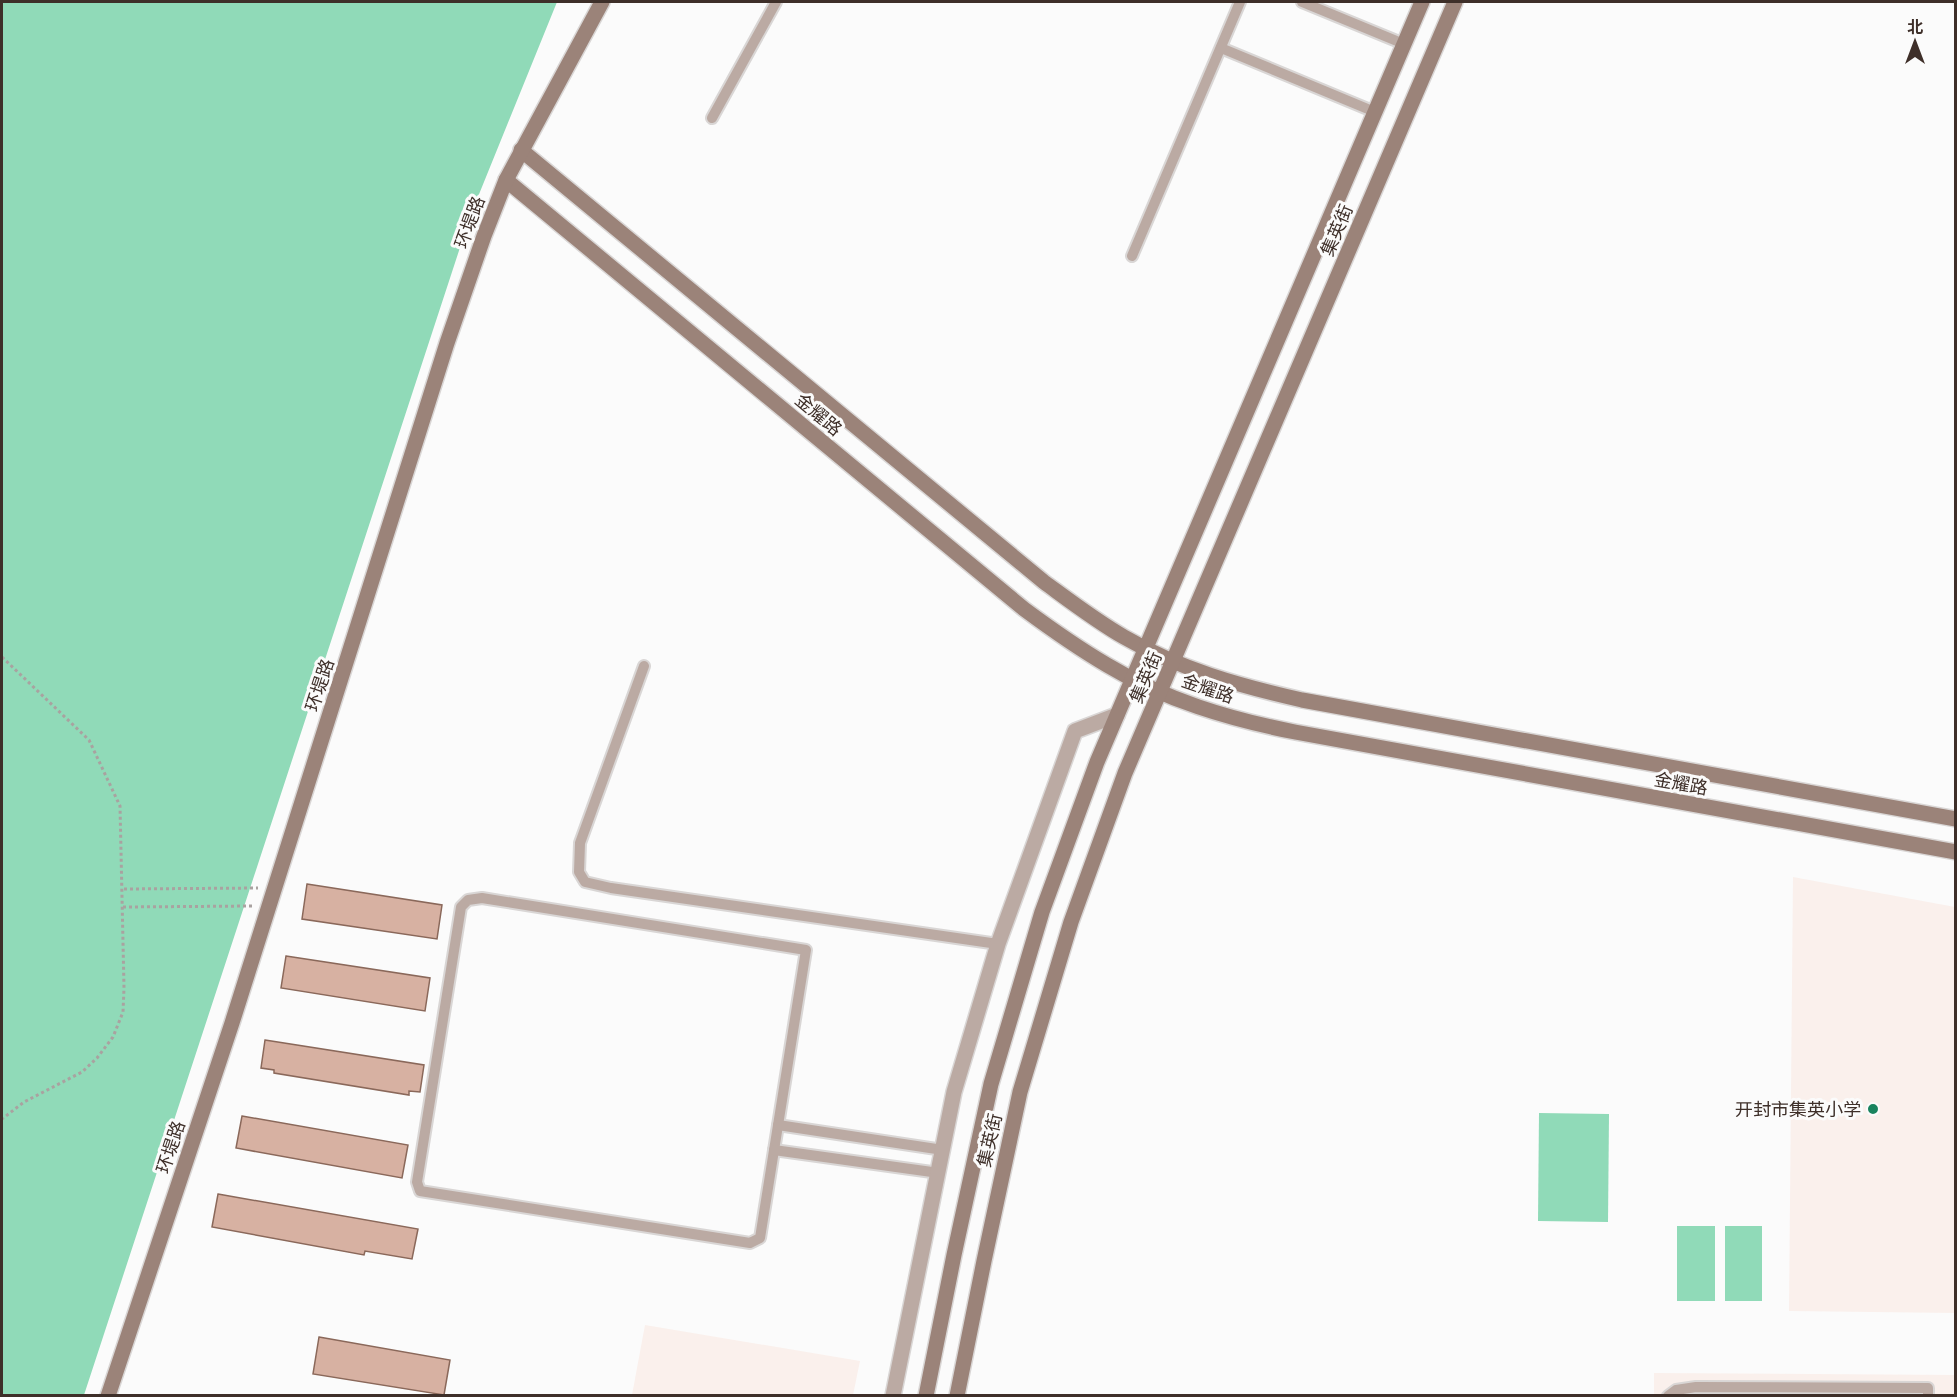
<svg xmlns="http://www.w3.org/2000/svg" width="1957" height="1397" font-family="Barlow,'Noto Sans SC',sans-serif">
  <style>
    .built { fill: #faf0ec }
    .green { fill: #90dab8 }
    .building { fill: #d7b1a2; stroke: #8a685a; stroke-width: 1.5 }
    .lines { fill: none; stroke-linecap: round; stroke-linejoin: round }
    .lane-casing { stroke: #d9d6d5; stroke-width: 14 }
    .street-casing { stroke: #d9d6d5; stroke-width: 18 }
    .secondary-casing { stroke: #d9d6d5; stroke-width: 18 }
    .path { stroke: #a9a2a0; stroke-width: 3; stroke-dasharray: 3 3; stroke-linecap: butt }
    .lane { stroke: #bbaaa3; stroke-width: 10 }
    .street { stroke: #bbaaa3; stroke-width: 15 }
    .secondary { stroke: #9b8379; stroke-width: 15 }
    .poi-dot { fill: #19835e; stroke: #fbfbfb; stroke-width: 2 }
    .labels { text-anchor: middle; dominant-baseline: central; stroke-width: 6; stroke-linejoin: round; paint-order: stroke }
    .street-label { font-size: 18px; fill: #3e2f29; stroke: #fbfbfb }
    .poi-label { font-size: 18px; fill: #3e2f29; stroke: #fbfbfb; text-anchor: end }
  </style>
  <rect width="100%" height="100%" fill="#fbfbfb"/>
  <!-- built -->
  <g class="built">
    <polygon points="1793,877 1955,907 1955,1313 1789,1311"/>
    <polygon points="645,1325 860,1361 853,1395 632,1395"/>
    <polygon points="1654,1373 1955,1375 1955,1395 1654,1396"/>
  </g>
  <!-- green -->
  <g class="green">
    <polygon points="2,2 557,2 471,214 84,1395 2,1395"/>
    <polygon points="1539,1113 1609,1114 1608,1222 1538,1221"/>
    <rect x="1677" y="1226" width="38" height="75"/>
    <rect x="1725" y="1226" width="37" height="75"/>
  </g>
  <!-- building -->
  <g class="building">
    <polygon points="307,884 442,905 437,939 302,919"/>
    <polygon points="286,956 430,978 425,1011 281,988"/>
    <polygon points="265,1040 424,1065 420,1092 409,1091 409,1095 274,1073 274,1070 261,1068"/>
    <polygon points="242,1116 408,1145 402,1178 236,1148"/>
    <polygon points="218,1194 418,1229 412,1259 365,1251 364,1255 212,1227"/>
    <polygon points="319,1337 450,1360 444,1395 313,1374"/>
  </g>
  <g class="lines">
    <defs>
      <g id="lane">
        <polyline points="1302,2 1404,44"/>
        <polyline points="1221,48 1375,112"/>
        <polyline points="712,118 776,2"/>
        <polyline points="1132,256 1240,2"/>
        <polyline points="644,666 580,843 579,872 585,882 611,888 998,944"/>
        <polygon points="482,898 806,950 760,1238 750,1243 420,1191 417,1182 461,907 468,900"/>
        <polyline points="778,1125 943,1150"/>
        <polyline points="774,1150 939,1173"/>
        <polyline points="1668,1396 1676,1390 1696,1387 1928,1388 1928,1396"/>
      </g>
      <polyline id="street" points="893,1396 954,1092 998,944 1075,731 1117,715"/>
      <g id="secondary">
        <path d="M521,150L1044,582C1070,601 1096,621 1124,637C1179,669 1240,686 1302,700L1956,819"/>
        <path d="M506,180L1024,609C1051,629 1078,648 1107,665C1165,700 1229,719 1295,732L1956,852"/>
        <polyline points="108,1396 232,1023 447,343 484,236 506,180 602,2"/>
        <polyline points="926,1396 954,1255 991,1084 1042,912 1097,762 1422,2"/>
        <polyline points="957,1396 984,1261 1020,1092 1071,922 1125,773 1455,2"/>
      </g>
    </defs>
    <!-- lane casing -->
    <use href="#lane" class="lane-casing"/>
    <!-- street casing -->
    <use href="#street" class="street-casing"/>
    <!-- secondary casing -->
    <use href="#secondary" class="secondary-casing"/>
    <!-- path -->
    <g class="path">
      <polyline points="2,657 89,740 120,806 124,988 123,1012 113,1037 97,1058 82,1072 24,1102 2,1119"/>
      <polyline points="124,889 258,888"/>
      <polyline points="123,907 253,906"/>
    </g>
    <!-- lane -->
    <use href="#lane" class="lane"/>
    <!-- street -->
    <use href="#street" class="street"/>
    <!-- secondary -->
    <use href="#secondary" class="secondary"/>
  </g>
  <!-- markers -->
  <circle class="poi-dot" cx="1873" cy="1109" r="6"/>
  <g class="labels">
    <!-- street labels -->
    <g class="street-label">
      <text transform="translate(469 222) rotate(-70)">环堤路</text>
      <text transform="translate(1336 230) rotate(-67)">集英街</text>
      <text transform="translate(819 414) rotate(40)">金耀路</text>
      <text transform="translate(1145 677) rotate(-67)">集英街</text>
      <text transform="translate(319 685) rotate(-72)">环堤路</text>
      <text transform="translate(1208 688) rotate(19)">金耀路</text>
      <text transform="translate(1681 783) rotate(10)">金耀路</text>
      <text transform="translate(989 1140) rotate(-77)">集英街</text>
      <text transform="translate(170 1147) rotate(-72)">环堤路</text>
    </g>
    <!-- poi labels -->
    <g class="poi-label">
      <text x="1861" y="1109">开封市集英小学</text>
    </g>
  </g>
  <!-- border -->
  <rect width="1957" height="1397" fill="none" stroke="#3e2f29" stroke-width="6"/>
  <!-- north arrow -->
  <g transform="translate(1915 42)" stroke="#fbfbfb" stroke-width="4.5" paint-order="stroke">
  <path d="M0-4.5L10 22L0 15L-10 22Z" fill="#3e2f29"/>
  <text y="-9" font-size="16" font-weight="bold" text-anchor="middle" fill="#3e2f29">北</text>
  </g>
</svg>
